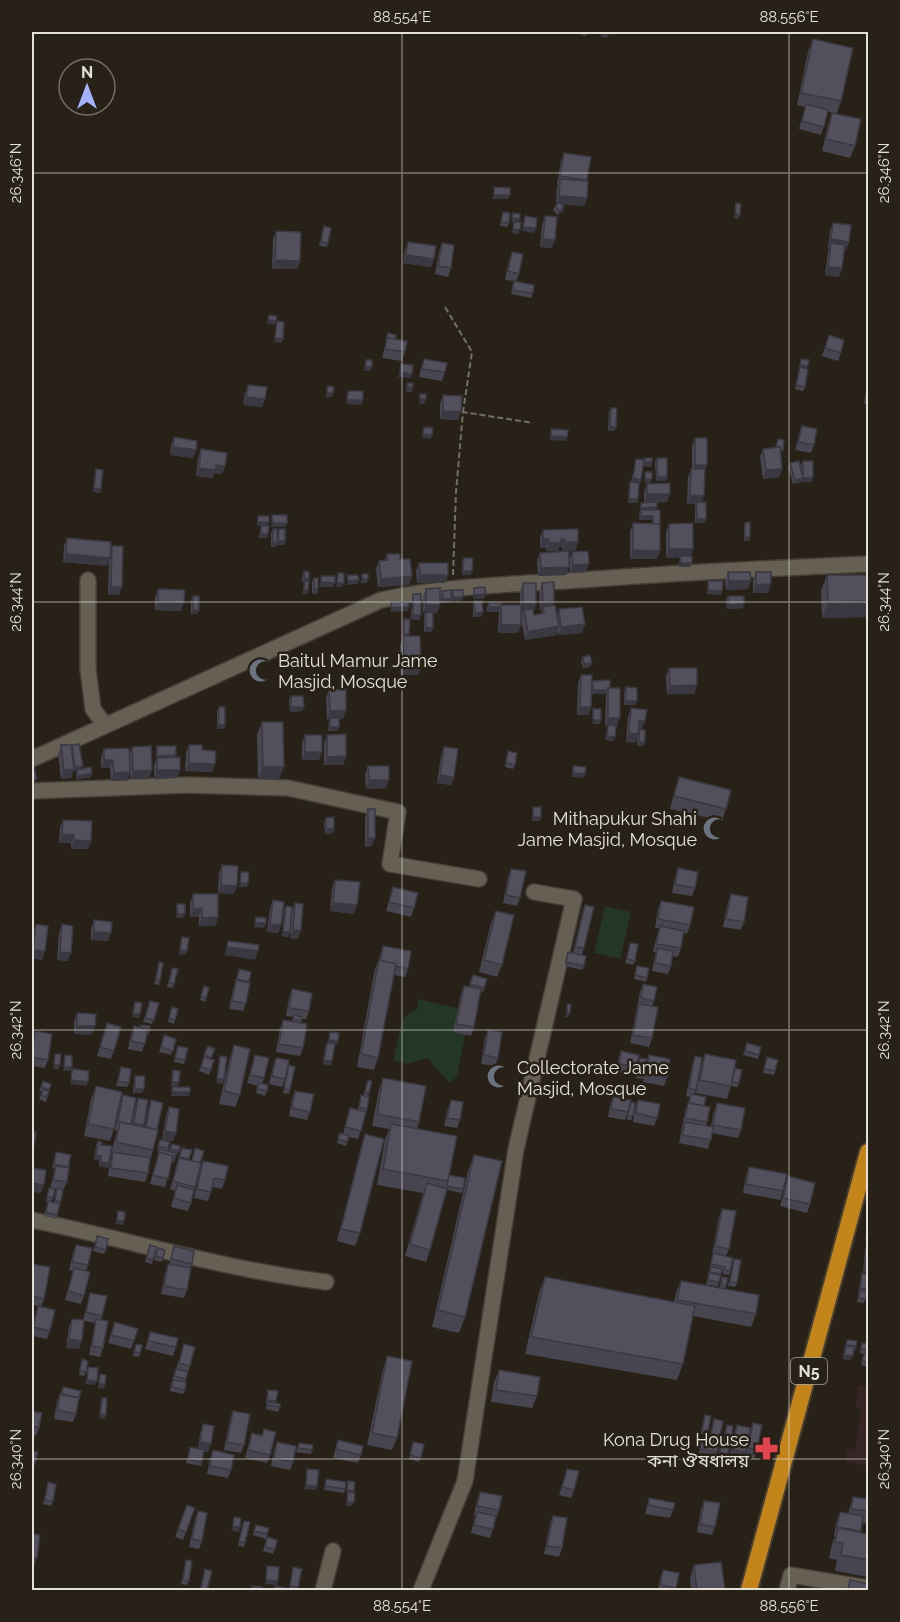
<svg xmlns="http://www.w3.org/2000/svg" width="900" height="1622" font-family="Raleway,'Noto Sans Bengali',sans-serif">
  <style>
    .medical { fill: #372424 }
    .green { fill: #243625 }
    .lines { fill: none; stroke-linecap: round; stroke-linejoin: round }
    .minor-casing { stroke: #443e36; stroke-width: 18 }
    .trunk-casing { stroke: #443e36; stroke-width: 20 }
    .path { stroke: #746f66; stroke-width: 2; stroke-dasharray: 6 3; stroke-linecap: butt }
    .minor { stroke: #665f53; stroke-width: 15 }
    .trunk { stroke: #c3841a; stroke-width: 16 }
    .wall { fill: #474550 }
    .shaded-wall { fill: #3a3841 }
    .building { fill: #53505d; stroke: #3a3841; stroke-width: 1.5 }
    .ticks { fill: none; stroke: #e4e0d9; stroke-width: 1.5; stroke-opacity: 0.45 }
    .labels { text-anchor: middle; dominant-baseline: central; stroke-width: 5; stroke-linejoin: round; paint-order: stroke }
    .shield { fill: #282117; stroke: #aca79f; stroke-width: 1.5 }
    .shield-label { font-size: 16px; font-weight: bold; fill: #e4e0d9 }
    .poi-label { font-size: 18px; fill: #e4e0d9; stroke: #282117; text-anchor: start }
    .neatline { fill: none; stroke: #e4e0d9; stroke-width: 2 }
    .ticks-label { font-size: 15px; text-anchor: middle; fill: #e4e0d9 }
  </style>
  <rect width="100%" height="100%" fill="#282117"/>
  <!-- medical -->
  <polygon class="medical" points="858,1385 868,1387 868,1466 845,1462 847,1448 855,1449 861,1409 855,1408"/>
  <!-- green -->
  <g class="green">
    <polygon points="605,906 631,912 620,959 594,953"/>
    <polygon points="417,999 470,1011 457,1076 449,1083 428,1058 407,1064 393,1060 403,1018 418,1008"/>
  </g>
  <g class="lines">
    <defs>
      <g id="minor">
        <polyline points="88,580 88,669 93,709 105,725"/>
        <path d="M32,759L381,600C446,586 515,584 581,580C677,573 773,568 868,564"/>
        <polyline points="32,791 187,785 288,788 398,812 390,864 479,879"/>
        <path d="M32,1220C130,1240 227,1270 326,1282"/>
        <polyline points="323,1590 333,1551"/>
        <polyline points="421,1590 465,1481 516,1149 574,899 534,892"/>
        <polyline points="787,1590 791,1575 868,1588"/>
      </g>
      <polyline id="trunk" points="749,1590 868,1152"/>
    </defs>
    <!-- minor casing -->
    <use href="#minor" class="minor-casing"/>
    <!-- trunk casing -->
    <use href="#trunk" class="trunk-casing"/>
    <!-- path -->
    <g class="path">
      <polyline points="445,307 472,352 463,412"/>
      <polyline points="453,575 456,492 463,412 533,423"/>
    </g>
    <!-- minor -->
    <use href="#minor" class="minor"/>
    <!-- trunk -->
    <use href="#trunk" class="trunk"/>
  </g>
  <!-- wall -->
  <g class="wall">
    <polygon points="581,32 588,32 586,36 581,35"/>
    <polygon points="813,39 841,101 837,113 828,112 821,135 799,129 805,107 797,105 808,52"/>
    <polygon points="832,113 855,146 850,158 822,151 828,125"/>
    <polygon points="564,153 587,180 587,198 584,206 562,204 564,207 563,211 557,215 553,210 555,206 557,204 556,204 557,187 558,184 557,184 561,161"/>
    <polygon points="503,212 509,223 507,227 500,226"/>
    <polygon points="545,216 552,248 540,247 542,225"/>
    <polygon points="833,223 849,242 846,250 844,250 842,268 839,277 825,275 828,252 829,248 828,248 830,231"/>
    <polygon points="324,226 328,243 327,247 319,246"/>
    <polygon points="276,231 300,261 297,269 272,269 273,239"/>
    <polygon points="408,242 434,259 431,267 403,263 405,250"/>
    <polygon points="442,243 451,268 448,277 435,274 439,251"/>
    <polygon points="512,252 519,274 516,282 533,293 531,298 511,294 514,281 505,280 509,260"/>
    <polygon points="388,333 395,339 405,352 402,361 382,358"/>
    <polygon points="829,335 841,353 838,361 822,356"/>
    <polygon points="424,359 445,372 442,381 419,377 421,368"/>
    <polygon points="801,359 805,387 803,391 795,389"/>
    <polygon points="868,379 868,405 864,404"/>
    <polygon points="248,385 262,407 243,405 245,393"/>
    <polygon points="443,395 458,420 440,419 440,404"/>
    <polygon points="611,408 616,427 614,431 608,431 609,412"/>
    <polygon points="802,426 814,445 811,453 795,450 799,434"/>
    <polygon points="174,437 196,450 193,458 170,455 171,446"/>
    <polygon points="695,438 705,472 704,496 701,502 706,519 705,523 695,523 695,506 696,504 687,504 688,477 691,469 692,469 692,446"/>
    <polygon points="778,439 783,450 780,454 782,469 779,477 763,479 760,457 763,449 775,447"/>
    <polygon points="201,449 225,466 222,474 214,473 213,478 196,476 198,458"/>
    <polygon points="645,458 652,462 651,467 643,466 639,484 638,499 637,503 628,503 629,486 630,482 631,482 636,459 644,461"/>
    <polygon points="657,458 667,477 666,481 656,481 655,462"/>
    <polygon points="803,461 812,482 802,482 793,484 788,467 790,463 801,471 801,465"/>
    <polygon points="96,469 100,493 93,492 95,473"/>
    <polygon points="647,484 670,494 667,502 644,503 644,492"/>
    <polygon points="641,503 657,507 656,510 657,559 630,559 630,532 633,523 652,524 652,520 639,520 640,507"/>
    <polygon points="258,516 269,522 267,526 267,538 259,538 260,530 261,526 257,526 257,520"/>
    <polygon points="745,523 750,537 749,541 744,541 744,527"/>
    <polygon points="669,524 693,549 691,556 692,563 690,567 679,567 680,557 666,558 666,532"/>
    <polygon points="273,529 277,533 279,529 285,541 284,545 277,545 277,543 275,547 271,547 271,533"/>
    <polygon points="543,530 578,542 575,551 562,551 562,547 559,547 558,551 546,551 546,548 540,548 540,538"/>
    <polygon points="67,538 110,551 112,546 119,595 108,595 109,560 107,566 63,562 64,546"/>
    <polygon points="572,552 586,572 570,573 569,560"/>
    <polygon points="540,553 569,567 566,575 538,576 537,561"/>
    <polygon points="387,554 400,559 412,576 409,585 378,587 376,569 379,561 385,561"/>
    <polygon points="464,558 471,575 462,575 462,562"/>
    <polygon points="419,563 448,575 445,583 417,583 416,571"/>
    <polygon points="304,571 309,581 308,590 307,594 303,594 304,583 302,582 302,576"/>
    <polygon points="728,572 748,589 726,590 725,581"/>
    <polygon points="756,572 768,593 753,593 753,580"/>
    <polygon points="827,575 868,575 868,617 822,618 821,591"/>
    <polygon points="314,578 318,589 317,594 312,594 312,582"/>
    <polygon points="523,583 536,604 534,611 534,615 541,614 542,610 540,610 539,591 542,583 554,601 553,606 557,615 559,609 582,633 558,635 557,631 556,635 525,640 521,619 521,625 518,633 498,633 499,612 487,612 487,607 489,603 502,605 520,605 520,591"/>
    <polygon points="158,589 181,611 155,610 155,597"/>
    <polygon points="426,589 440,605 437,613 433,613 433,628 431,632 424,632 424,617 425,613 423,613 423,597"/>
    <polygon points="453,590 462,601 451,601 451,599 450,603 441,603 441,595 442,591 451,594"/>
    <polygon points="413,594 421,615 419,620 411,619 412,598"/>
    <polygon points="193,596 199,610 197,614 191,614 191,600"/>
    <polygon points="728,596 743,608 727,609 726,600"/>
    <polygon points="474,601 481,617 473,617 473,605"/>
    <polygon points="404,619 409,634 409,636 421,667 418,675 401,675 400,645 403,638 403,623"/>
    <polygon points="583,657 590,667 583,668 581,661"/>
    <polygon points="669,668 697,685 694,694 667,694 666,676"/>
    <polygon points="581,675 591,685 593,681 610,688 617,726 616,726 615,737 613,741 605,740 608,726 605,726 606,694 591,694 591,707 588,715 577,715 578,683"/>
    <polygon points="626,687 637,701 635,705 624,705 624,692"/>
    <polygon points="329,690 343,719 339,719 338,731 328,731 329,720 327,720 326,698"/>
    <polygon points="291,696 304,707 302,711 290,712 289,700"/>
    <polygon points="219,707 225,725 224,729 217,729 217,711"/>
    <polygon points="631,708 642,729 639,729 645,742 643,746 637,746 637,736 635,743 626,742 628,717"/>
    <polygon points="262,722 279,779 258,779 257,735"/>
    <polygon points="305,735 319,760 302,760 302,743"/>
    <polygon points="327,735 346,756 343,765 324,765 324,743"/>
    <polygon points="61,745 71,747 72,745 83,766 81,769 92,773 91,777 77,780 76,774 77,770 74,771 74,769 71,778 61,779 58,754"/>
    <polygon points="189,745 215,764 212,772 185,771 186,753"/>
    <polygon points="157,746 176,755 175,757 180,770 177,778 154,779 154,766 156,760 156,750"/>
    <polygon points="132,747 149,779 130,779 129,759 127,781 111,781 110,768 101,768 101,757 104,749 129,755"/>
    <polygon points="444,747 454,777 451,785 437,783 441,756"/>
    <polygon points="508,751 515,765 513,769 505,767"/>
    <polygon points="368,766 386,788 366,789 365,774"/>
    <polygon points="679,777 726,809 722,821 670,809 675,790"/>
    <polygon points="368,809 372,846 365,847 365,817"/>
    <polygon points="326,818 334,829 333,833 325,834 324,822"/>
    <polygon points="63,820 91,841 88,849 71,849 71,843 59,843 60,828"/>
    <polygon points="222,865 234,894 218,893 219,873"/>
    <polygon points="678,868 695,888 692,896 672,893 675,877"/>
    <polygon points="511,869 520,898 517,906 503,903 508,877"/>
    <polygon points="335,880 354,914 330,911 332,888"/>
    <polygon points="393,887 414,908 411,917 386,911"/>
    <polygon points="193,894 218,917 215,926 199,926 199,917 190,917 190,903"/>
    <polygon points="731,894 744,922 741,930 723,927 728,902"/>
    <polygon points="273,900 281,925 278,933 267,932 270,909"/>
    <polygon points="661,901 690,925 687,934 683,933 681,948 678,957 673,956 671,966 668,974 652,971 656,952 653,952 657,935 659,928 655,928 658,909"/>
    <polygon points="295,903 298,939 290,938 292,912"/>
    <polygon points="585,905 584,948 582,955 584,966 582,970 565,966 568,952 573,953 582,913"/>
    <polygon points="286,906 290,932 288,937 282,936 284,910"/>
    <polygon points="496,911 502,965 497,977 479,972 491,923"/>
    <polygon points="94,920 108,941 91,940 91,929"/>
    <polygon points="36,924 42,960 32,958 32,944 33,933"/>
    <polygon points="62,924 68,961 57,960 59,933"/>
    <polygon points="630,943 635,961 633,965 625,963"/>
    <polygon points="383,946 408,969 405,977 394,975 378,1058 374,1070 357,1067 374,973"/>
    <polygon points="159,962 160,981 159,985 154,984"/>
    <polygon points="637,966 647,978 646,982 634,979"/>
    <polygon points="172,968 174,984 173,988 167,987"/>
    <polygon points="239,969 251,972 246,1003 243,1011 229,1009 233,989"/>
    <polygon points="473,975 487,979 483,992 481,991 474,1027 471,1036 453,1032 461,994 464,986 469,987"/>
    <polygon points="643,984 654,1001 652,1006 652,1038 649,1047 630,1043 640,992"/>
    <polygon points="204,986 209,988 205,1002 200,1000"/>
    <polygon points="292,989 309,1011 306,1019 302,1019 300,1023 303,1048 300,1056 276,1052 280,1028 283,1020 292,1021 294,1017 286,1016 289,998"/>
    <polygon points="150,1001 159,1003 152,1024 143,1022"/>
    <polygon points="172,1007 178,1009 174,1024 168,1022"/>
    <polygon points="77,1013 92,1035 74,1034 74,1022"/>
    <polygon points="107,1023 114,1051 111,1059 97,1056"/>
    <polygon points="134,1026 150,1031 148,1035 147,1035 142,1052 128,1049 131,1034"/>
    <polygon points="488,1030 498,1058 495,1066 481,1064 485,1038"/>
    <polygon points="35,1031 48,1060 45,1068 32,1066 32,1044"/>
    <polygon points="330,1032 337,1045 335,1045 331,1065 323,1064 325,1047 327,1043 328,1043"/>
    <polygon points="164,1035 176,1039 171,1055 159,1052"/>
    <polygon points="747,1043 761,1047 758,1059 743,1055"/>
    <polygon points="234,1045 240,1095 235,1107 219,1104 230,1057"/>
    <polygon points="178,1046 185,1060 184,1064 174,1062"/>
    <polygon points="208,1046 215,1049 210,1059 214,1060 209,1075 199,1071"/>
    <polygon points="621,1051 637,1067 634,1075 616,1072 618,1060"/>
    <polygon points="705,1054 734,1071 739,1083 738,1087 731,1086 727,1099 696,1093 701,1066"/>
    <polygon points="255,1055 264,1078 262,1084 268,1085 265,1096 256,1093 258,1086 247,1083"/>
    <polygon points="649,1055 667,1077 664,1086 643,1082 644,1075 643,1079 636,1078 640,1058 646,1063"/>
    <polygon points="695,1056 696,1090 694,1095 704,1106 707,1122 706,1126 711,1126 714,1111 717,1103 741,1130 738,1138 712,1133 708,1149 679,1143 685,1111 690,1097 686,1096 692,1065"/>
    <polygon points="767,1057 775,1071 774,1075 763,1073"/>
    <polygon points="276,1058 285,1079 282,1087 269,1084 273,1066"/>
    <polygon points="289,1065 290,1090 289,1094 283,1093"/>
    <polygon points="121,1067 129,1083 127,1087 116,1086"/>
    <polygon points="135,1076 144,1089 142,1093 133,1093 134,1080"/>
    <polygon points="383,1078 419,1122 417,1129 449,1175 463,1189 462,1193 447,1190 430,1250 426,1262 405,1256 423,1193 377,1185 385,1140 389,1129 372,1126 379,1090"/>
    <polygon points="368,1080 369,1093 367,1109 358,1139 349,1137 346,1146 337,1143 340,1133 343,1134 350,1108 358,1110 360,1099 361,1095 363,1096"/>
    <polygon points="43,1081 51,1084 46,1102 39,1099 42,1092 39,1091"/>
    <polygon points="96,1086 114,1129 110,1141 84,1136 91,1099"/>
    <polygon points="295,1091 310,1112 307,1120 289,1116 292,1099"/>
    <polygon points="123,1095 132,1124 135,1107 138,1098 148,1100 143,1127 145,1127 148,1109 151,1100 153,1150 150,1161 148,1173 145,1182 108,1176 110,1161 112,1155 111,1154 117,1131 115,1130 120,1104"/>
    <polygon points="613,1097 628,1112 625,1120 608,1117 610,1105"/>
    <polygon points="451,1100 460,1120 457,1128 444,1126 448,1108"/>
    <polygon points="638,1100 657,1118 654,1126 633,1122 635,1108"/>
    <polygon points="629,1106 633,1116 631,1120 627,1120"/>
    <polygon points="169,1107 176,1133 173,1141 162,1140 166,1115"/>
    <polygon points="365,1134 360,1233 355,1246 337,1241 361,1147"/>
    <polygon points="160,1140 170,1142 168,1151 169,1151 172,1144 180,1146 177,1155 176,1155 174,1162 172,1161 165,1187 150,1184 159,1151 157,1150"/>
    <polygon points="98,1141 101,1145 109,1163 108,1168 99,1166 99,1160 94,1160 96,1145"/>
    <polygon points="182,1148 192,1150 189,1160 191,1161 204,1151 191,1203 188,1211 171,1207 175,1191 170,1189"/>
    <polygon points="56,1152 71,1155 67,1182 63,1190 56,1219 44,1216 48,1202 46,1201 49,1188 53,1198 51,1202 54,1203 57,1189 50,1188 55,1169 52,1168"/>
    <polygon points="474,1155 465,1317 459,1333 432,1327 468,1171"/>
    <polygon points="203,1161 225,1180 222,1189 212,1187 208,1201 194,1198 200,1169"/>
    <polygon points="749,1167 783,1191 780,1200 743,1193 746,1175"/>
    <polygon points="788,1176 810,1204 807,1213 780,1206"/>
    <polygon points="722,1209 729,1249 726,1256 730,1271 729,1275 723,1274 723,1271 722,1271 718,1286 706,1285 710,1268 713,1255 712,1255 719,1217"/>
    <polygon points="868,1223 868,1239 865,1239"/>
    <polygon points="97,1236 106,1250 104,1254 93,1251"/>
    <polygon points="867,1244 868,1245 868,1269 867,1272 863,1272 865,1249"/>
    <polygon points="76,1245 88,1265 86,1271 84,1296 81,1304 65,1300 73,1271 69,1270 73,1253"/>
    <polygon points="174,1246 192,1264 190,1268 187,1290 184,1298 161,1294 165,1273 169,1265"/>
    <polygon points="158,1248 165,1250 162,1262 154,1260"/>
    <polygon points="148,1249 153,1260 152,1264 145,1262"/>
    <polygon points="734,1259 737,1283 735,1287 728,1286"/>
    <polygon points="32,1264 44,1299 41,1307 50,1331 47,1339 32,1336 32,1330 38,1306 32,1305"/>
    <polygon points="862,1273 868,1274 868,1294 867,1293 864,1303 857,1302 861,1277"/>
    <polygon points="545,1277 674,1302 676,1293 681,1281 719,1288 722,1277 726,1286 725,1289 756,1314 751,1327 693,1316 683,1364 677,1380 525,1354 539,1293"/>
    <polygon points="90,1293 102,1316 101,1320 103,1348 100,1357 89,1355 95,1323 84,1321 79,1349 66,1348 69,1327 72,1319 83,1320"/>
    <polygon points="115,1322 134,1341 131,1349 108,1343"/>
    <polygon points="150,1332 176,1347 173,1356 145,1349"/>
    <polygon points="847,1340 856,1346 855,1351 853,1350 851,1360 843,1359 844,1350"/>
    <polygon points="862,1343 868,1344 868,1367 861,1365 864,1354 860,1353"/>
    <polygon points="136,1344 140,1353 139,1357 133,1356"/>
    <polygon points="184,1344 190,1366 185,1382 185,1390 183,1394 170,1391 171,1384"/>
    <polygon points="387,1356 397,1438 392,1450 367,1445 383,1369"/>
    <polygon points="82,1359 86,1372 84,1376 79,1375"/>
    <polygon points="499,1370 537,1396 532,1408 491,1402 494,1382"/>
    <polygon points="63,1387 76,1414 73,1422 54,1419 57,1402"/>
    <polygon points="268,1390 276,1403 280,1407 278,1412 266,1409 267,1404 266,1404 267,1394"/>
    <polygon points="32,1411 39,1428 36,1436 32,1435"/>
    <polygon points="233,1411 244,1445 241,1453 224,1450 230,1419"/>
    <polygon points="705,1415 708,1431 706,1435 701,1434"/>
    <polygon points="714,1419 719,1441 716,1456 699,1453 701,1442 709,1443"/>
    <polygon points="753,1423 757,1450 754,1459 745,1457 750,1432"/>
    <polygon points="203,1424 208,1452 204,1452 201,1466 186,1463 190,1447 198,1449 200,1433"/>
    <polygon points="727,1425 730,1446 727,1459 718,1457 719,1450 721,1446 722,1446"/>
    <polygon points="737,1425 746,1452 743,1460 729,1458 734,1434"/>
    <polygon points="264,1429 270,1455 267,1463 245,1458 252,1433 262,1435"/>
    <polygon points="338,1440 361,1455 358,1463 333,1458"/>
    <polygon points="277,1442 293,1462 290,1470 271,1466 274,1450"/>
    <polygon points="413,1442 421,1458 419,1462 409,1459"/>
    <polygon points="299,1443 312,1450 311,1454 296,1452"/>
    <polygon points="213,1450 231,1470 228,1478 207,1474 210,1458"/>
    <polygon points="32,1451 35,1464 32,1472"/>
    <polygon points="567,1469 574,1490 571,1498 559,1495"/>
    <polygon points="326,1479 345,1489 344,1493 324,1490"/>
    <polygon points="48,1482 53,1501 51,1506 43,1504"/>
    <polygon points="480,1492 499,1510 490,1538 471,1533 475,1515 474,1515 477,1500"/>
    <polygon points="853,1497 868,1499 868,1524 862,1523 860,1532 868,1534 868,1577 835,1571 837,1560 829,1558 832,1544 835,1536 834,1535 837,1520 840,1512 848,1513"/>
    <polygon points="649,1498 673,1510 670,1518 645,1514"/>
    <polygon points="704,1501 715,1527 712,1535 697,1532 701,1509"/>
    <polygon points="195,1508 183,1540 175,1537 178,1529"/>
    <polygon points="198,1511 202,1541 199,1549 189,1547 195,1519"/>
    <polygon points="553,1516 562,1548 559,1557 544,1554 550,1524"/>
    <polygon points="244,1521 245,1543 244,1547 238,1546"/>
    <polygon points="256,1525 269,1528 266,1539 253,1535"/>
    <polygon points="267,1537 277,1540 273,1554 263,1551"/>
    <polygon points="186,1560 189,1581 187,1585 181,1584"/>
    <polygon points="694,1565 724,1590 691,1590 690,1578"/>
    <polygon points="293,1567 298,1587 297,1590 274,1590 275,1586 289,1589"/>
    <polygon points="663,1570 676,1588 675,1590 658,1590 660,1578"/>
  </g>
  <!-- shaded-wall -->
  <g class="shaded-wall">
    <polygon points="602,33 609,34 607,38 601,37"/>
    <polygon points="494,195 510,195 508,199 492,199"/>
    <polygon points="559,196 587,198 584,206 556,204"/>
    <polygon points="564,207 563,211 557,215 559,211"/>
    <polygon points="735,214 740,215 738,219 733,218"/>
    <polygon points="512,218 520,219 518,223 511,222"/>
    <polygon points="523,227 536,228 534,233 522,231"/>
    <polygon points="513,229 520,230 518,234 511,233"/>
    <polygon points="543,239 555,240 552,248 540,247"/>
    <polygon points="831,239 849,242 846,250 830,248 831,243 829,248 828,248"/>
    <polygon points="406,255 434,259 431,267 403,263"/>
    <polygon points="275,260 300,261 297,269 272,269"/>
    <polygon points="828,267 842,268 839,277 825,275"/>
    <polygon points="268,320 276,321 275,325 267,324"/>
    <polygon points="275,338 283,339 281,343 274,342"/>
    <polygon points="800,365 808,366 806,370 799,369"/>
    <polygon points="365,367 372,367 370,371 364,371"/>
    <polygon points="400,372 412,374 411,378 398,377"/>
    <polygon points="407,387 413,387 412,392 405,392"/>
    <polygon points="327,393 333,393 332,397 325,397"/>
    <polygon points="246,397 265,399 262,407 243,405"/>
    <polygon points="420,399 426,399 424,404 419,404"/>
    <polygon points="347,400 363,400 361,405 346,404"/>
    <polygon points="443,411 461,412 458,420 440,419"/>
    <polygon points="610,426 616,427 614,431 608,431"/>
    <polygon points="423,434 432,435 431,439 422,438"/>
    <polygon points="551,436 567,437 566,441 549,440"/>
    <polygon points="173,447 196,450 193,458 170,455"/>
    <polygon points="645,462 652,462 651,467 643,466"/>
    <polygon points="216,465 225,466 222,474 214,473 213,478 196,476 199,468"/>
    <polygon points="695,465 707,465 704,473 692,473"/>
    <polygon points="782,469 779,477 763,479 766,470"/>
    <polygon points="657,477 667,477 666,481 656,481"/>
    <polygon points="813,477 812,482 802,482 793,484 795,480 803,478"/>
    <polygon points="633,478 641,480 640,484 631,483"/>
    <polygon points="645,479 652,479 650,483 644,483"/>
    <polygon points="94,488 101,489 100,493 93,492"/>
    <polygon points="647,494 670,494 667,502 644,503"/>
    <polygon points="690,495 704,496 701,504 687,504"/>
    <polygon points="629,499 638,499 637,503 628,503"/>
    <polygon points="657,507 656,512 641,510 640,512 641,508"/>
    <polygon points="641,516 653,516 652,520 639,520"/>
    <polygon points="697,519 706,519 705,523 695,523"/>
    <polygon points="258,522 269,522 267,526 257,526"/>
    <polygon points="272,523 287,523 285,527 271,527"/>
    <polygon points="261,534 268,534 267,538 259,538"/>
    <polygon points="745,537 750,537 749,541 744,541"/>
    <polygon points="543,539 549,539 546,548 540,548"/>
    <polygon points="561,539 565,539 562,547 559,547 558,551 546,551 549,543"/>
    <polygon points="278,541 285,541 284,545 277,545"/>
    <polygon points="565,542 578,542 575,551 562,551"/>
    <polygon points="273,543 277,543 275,547 271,547"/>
    <polygon points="669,549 693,549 690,557 666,558"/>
    <polygon points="633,550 660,551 657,559 630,559"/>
    <polygon points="66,554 110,558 107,566 63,562"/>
    <polygon points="680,563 692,563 690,567 679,567"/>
    <polygon points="589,564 586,572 570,573 573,565"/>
    <polygon points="569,567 566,575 538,576 541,568"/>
    <polygon points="463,571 472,571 471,575 462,575"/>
    <polygon points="420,575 448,575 445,583 417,583"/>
    <polygon points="412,576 409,585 378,587 381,579"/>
    <polygon points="304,578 309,579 308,583 302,582"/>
    <polygon points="362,579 368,579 367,583 360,583"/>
    <polygon points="359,580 357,584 346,585 348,581"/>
    <polygon points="729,581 751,581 748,589 726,590"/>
    <polygon points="321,582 335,583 333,587 319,587"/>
    <polygon points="337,583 344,583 342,587 336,587"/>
    <polygon points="771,584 768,593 753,593 756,585"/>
    <polygon points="111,587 122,587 119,595 108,595"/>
    <polygon points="314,589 318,589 317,594 312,594"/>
    <polygon points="304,590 308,590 307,594 303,594"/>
    <polygon points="708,590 722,591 721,595 706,594"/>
    <polygon points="486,594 484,599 473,599 474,595"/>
    <polygon points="453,597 463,597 462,601 451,601"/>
    <polygon points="443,599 451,599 450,603 441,603"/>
    <polygon points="554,601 551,609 543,607 542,610 540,610 543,602"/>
    <polygon points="868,601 868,617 822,618 828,602"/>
    <polygon points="158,602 184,603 181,611 155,610"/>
    <polygon points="523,604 536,604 533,613 524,610 523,613 520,613"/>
    <polygon points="744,604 743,608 727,609 728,605"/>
    <polygon points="426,605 440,605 437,613 423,613"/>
    <polygon points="409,607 408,611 390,612 391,608"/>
    <polygon points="489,607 500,607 499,612 487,612"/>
    <polygon points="193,610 199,610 197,614 191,614"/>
    <polygon points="483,612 481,617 473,617 475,613"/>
    <polygon points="413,615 421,615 419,620 411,619"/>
    <polygon points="585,624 582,633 558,635 561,627"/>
    <polygon points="501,625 521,625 518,633 498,633"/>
    <polygon points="559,626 556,635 525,640 528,632"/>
    <polygon points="426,628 433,628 431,632 424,632"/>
    <polygon points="592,663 590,667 583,668 584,664"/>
    <polygon points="404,667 421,667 418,675 401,675"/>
    <polygon points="697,685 694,694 667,694 670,686"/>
    <polygon points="593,690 607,690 606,694 591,694"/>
    <polygon points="625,701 637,701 635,705 624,705"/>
    <polygon points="291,707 304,707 302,711 290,712"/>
    <polygon points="580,707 591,707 588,715 577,715"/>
    <polygon points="330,711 346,711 343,719 327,720"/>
    <polygon points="608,718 620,718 617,726 605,726"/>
    <polygon points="593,720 601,720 600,724 592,724"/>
    <polygon points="639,721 645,721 642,729 636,729"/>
    <polygon points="218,725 225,725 224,729 217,729"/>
    <polygon points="330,727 339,727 338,731 328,731"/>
    <polygon points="629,733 638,734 635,743 626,742"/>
    <polygon points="607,736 615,737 613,741 605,740"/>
    <polygon points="639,742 645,742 643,746 637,746"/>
    <polygon points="305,752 322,752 319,760 302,760"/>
    <polygon points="176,755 174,760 157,758 156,760 157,756"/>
    <polygon points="346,756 343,765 324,765 327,757"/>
    <polygon points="104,760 113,760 110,768 101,768"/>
    <polygon points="189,763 215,764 212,772 185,771"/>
    <polygon points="83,766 81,770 74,771 75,767"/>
    <polygon points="263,767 284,767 279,779 258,779"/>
    <polygon points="74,769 71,778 61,779 64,770"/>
    <polygon points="152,770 149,779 130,779 133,771"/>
    <polygon points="157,770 180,770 177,778 154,779"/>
    <polygon points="130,772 127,781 111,781 114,773"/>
    <polygon points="92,773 91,777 77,780 78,776"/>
    <polygon points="573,773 585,774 584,778 571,777"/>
    <polygon points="440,775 454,777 451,785 437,783"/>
    <polygon points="37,779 35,783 32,784 32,780"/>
    <polygon points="369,780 389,780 386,788 366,789"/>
    <polygon points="533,817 541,817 540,821 531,821"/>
    <polygon points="326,829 334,829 333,833 325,834"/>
    <polygon points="62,834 74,835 71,843 59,843"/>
    <polygon points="368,838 375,838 372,846 365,847"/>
    <polygon points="74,840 91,841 88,849 71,849"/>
    <polygon points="240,883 248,883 247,887 239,887"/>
    <polygon points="221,885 237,886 234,894 218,893"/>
    <polygon points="333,903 357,905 354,914 330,911"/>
    <polygon points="202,908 199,917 190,917 193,909"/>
    <polygon points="177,914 185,914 183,918 176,918"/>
    <polygon points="218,917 215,926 199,926 202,918"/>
    <polygon points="255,923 266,923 264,928 254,927"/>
    <polygon points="270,924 281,925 278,933 267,932"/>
    <polygon points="293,930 301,930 298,939 290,938"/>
    <polygon points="94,932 111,933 108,941 91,940"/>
    <polygon points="283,932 290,932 288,937 282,936"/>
    <polygon points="227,947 258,951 255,960 224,955"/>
    <polygon points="33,950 45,951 42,960 32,958"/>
    <polygon points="180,950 187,951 185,955 178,954"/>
    <polygon points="60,952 71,953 68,961 57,960"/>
    <polygon points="133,1013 140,1014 139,1018 132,1017"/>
    <polygon points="567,1013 570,1013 568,1017 565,1017"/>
    <polygon points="77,1026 95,1026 92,1035 74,1034"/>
    <polygon points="329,1040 338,1041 337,1045 328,1044"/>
    <polygon points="324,1060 332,1061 331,1065 323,1064"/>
    <polygon points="54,1065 60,1065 59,1069 53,1069"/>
    <polygon points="64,1067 72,1067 70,1071 63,1071"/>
    <polygon points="217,1079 224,1079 223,1084 216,1083"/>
    <polygon points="71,1080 88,1082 86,1086 70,1084"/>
    <polygon points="172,1082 179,1082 178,1086 170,1086"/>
    <polygon points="135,1089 144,1089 142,1093 133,1093"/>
    <polygon points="172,1092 190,1092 189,1096 171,1096"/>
    <polygon points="165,1131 176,1133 173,1141 162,1140"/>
    <polygon points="96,1155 101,1156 99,1160 94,1160"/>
    <polygon points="100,1162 109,1163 108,1168 99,1166"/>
    <polygon points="32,1183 44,1185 41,1193 32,1192"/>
    <polygon points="117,1220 124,1221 123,1225 115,1224"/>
    <polygon points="865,1268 868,1268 867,1272 863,1272"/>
    <polygon points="69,1339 82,1341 79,1349 66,1348"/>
    <polygon points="844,1355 853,1356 851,1360 843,1359"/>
    <polygon points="87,1380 97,1381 95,1385 85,1384"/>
    <polygon points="99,1384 105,1384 104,1389 97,1388"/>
    <polygon points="267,1400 276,1401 275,1405 266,1404"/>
    <polygon points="100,1414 106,1415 104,1419 99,1418"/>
    <polygon points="200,1442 211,1444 208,1452 197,1451"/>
    <polygon points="306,1485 317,1486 316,1490 304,1489"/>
    <polygon points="347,1490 354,1491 352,1495 346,1494"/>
    <polygon points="347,1502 354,1502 352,1506 346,1506"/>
    <polygon points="233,1526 240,1527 239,1532 231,1530"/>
    <polygon points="32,1558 37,1558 34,1567 32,1566"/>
    <polygon points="266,1580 278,1581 277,1585 265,1584"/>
  </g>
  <!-- building -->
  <g class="building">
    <polygon points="603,32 609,32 609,34 602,33"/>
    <polygon points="813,39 853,48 841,101 801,93"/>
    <polygon points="806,104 828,110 824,127 802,121"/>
    <polygon points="832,113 861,119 855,146 826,139"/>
    <polygon points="564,153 591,157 587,180 560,176"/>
    <polygon points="560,179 588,181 587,198 559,196"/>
    <polygon points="494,187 510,188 510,195 494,195"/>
    <polygon points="560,202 564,207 559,211 555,206"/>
    <polygon points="736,203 741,204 740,215 735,214"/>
    <polygon points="503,212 510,213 509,223 501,222"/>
    <polygon points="513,213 520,214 520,219 512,218"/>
    <polygon points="525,216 537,218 536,228 523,227"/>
    <polygon points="545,216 557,217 555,240 543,239"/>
    <polygon points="514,222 521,222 520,230 513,229"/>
    <polygon points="833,223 851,225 849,242 831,239"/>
    <polygon points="324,226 331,228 328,243 321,242"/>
    <polygon points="276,231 301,232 300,261 275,260"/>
    <polygon points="408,242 436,246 434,259 406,255"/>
    <polygon points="442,243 454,245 451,268 438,266"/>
    <polygon points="831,243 845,245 842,268 828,267"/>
    <polygon points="512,252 523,254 519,274 508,271"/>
    <polygon points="514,281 534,285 533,293 512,290"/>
    <polygon points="269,315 277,316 276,321 268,320"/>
    <polygon points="277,321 284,322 283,339 275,338"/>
    <polygon points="388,333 396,335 395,339 387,338 386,340"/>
    <polygon points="829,335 844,340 841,353 825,348"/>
    <polygon points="387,338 407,341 405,352 385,349"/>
    <polygon points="424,359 447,363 445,372 422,369"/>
    <polygon points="801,359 809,360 808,366 800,365"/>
    <polygon points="366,360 372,360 372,367 365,367"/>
    <polygon points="401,364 413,365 412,374 400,372"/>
    <polygon points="800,367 808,369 805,387 796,385"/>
    <rect x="407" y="383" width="6" height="4"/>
    <polygon points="248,385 267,387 265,399 246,397"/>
    <polygon points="327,386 334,387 333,393 327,393"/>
    <polygon points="348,391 363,391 363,400 347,400"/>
    <rect x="420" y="394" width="6" height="5"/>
    <polygon points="443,395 462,396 461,412 443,411"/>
    <polygon points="611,408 617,408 616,427 610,426"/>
    <polygon points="802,426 817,429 814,445 798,442"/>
    <polygon points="424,427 433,428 432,435 423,434"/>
    <polygon points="551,429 568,430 567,437 551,436"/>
    <polygon points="174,437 197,441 196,450 173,447"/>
    <rect x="695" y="438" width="12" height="27"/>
    <polygon points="778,439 784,440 783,450 780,449 780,447 776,447"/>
    <polygon points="780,447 782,469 766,470 763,449"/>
    <polygon points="201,449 227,453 225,466 216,465 216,470 199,468"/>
    <rect x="645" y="458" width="7" height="4"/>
    <rect x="657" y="458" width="10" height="19"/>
    <polygon points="636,459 644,460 641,480 633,478"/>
    <polygon points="799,461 803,478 795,480 790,463"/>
    <polygon points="803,461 813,461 813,477 803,478"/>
    <polygon points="96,469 103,470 101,489 94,488"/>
    <polygon points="691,469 705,469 704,496 690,495"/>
    <rect x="645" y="472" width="7" height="7"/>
    <polygon points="630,482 639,483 638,499 629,499"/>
    <polygon points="670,483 670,494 647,494 647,484"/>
    <polygon points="657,502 657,507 641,508 641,503"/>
    <polygon points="696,502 706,502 706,519 697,519"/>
    <polygon points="641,510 660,510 660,524 653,524 653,516 641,516"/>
    <rect x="272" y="515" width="15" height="8"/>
    <rect x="258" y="516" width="11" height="6"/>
    <polygon points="750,522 750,537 745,537 745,523"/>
    <polygon points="633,523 660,524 660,551 633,550"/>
    <polygon points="693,523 693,549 669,549 669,524"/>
    <polygon points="261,526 269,526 268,534 261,534"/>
    <rect x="273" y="529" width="4" height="14"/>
    <polygon points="279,529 285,529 285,541 278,541"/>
    <polygon points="578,529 578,542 565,542 565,539 561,539 561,543 549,543 549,539 543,539 543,530"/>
    <polygon points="67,538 111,542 110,558 66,554"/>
    <polygon points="112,546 123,546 122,587 111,587"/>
    <polygon points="569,551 569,567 541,568 540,553"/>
    <polygon points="588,551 589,564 573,565 572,552"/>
    <polygon points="387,554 400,554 400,559 410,559 412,576 381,579 379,561 388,560"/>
    <rect x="680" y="556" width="12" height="7"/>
    <polygon points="464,558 473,558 472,571 463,571"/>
    <polygon points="419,563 448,563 448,575 420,575"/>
    <polygon points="304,571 309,572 309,579 304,578"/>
    <polygon points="728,572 750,572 751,581 729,581"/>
    <polygon points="756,572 771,572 771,584 756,585"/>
    <polygon points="338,573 344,573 344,583 337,583"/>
    <rect x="362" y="574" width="6" height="5"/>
    <polygon points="347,575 358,575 359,580 348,581"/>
    <polygon points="827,575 868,575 868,601 828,602"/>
    <polygon points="321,576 335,576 335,583 321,582"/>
    <rect x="314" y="578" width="4" height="11"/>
    <polygon points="305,581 309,581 308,590 304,590"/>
    <polygon points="708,581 723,581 722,591 708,590"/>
    <polygon points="554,582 554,601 543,602 542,583"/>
    <rect x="523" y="583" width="13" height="21"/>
    <polygon points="485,587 486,594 474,595 474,588"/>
    <polygon points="440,588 440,605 426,605 426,589"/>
    <polygon points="158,589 185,590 184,603 158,602"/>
    <polygon points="451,590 451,599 443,599 442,591"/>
    <rect x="453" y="590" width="10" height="7"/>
    <rect x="413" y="594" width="8" height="21"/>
    <rect x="193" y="596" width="6" height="14"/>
    <polygon points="728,596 744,596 744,604 728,605"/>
    <polygon points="474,601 482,601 483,612 475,613"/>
    <polygon points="391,602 409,602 409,607 391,608"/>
    <polygon points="489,603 502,603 502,605 501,605 500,607 489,607"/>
    <rect x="501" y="605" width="20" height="20"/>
    <polygon points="555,605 559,626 528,632 524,610 533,609 534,615 544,613 543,607"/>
    <polygon points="582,607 585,624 561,627 559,609"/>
    <polygon points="433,612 433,628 426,628 425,613"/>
    <polygon points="404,619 410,619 409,634 404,634"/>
    <polygon points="403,636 420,636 421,667 404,667"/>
    <polygon points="590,655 592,663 584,664 583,657"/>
    <polygon points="669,668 697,668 697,685 670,686"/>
    <polygon points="581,675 592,675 591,707 580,707"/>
    <polygon points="610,680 610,688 608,688 607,690 593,690 593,681"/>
    <polygon points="626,687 637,688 637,701 625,701"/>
    <rect x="608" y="688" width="12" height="30"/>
    <polygon points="346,689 346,711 330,711 329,690"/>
    <polygon points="291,696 303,696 304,707 291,707"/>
    <polygon points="219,707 225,707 225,725 218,725"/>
    <polygon points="631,708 647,710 645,721 639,721 638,734 629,733"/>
    <rect x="593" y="709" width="8" height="11"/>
    <rect x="330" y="718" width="9" height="9"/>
    <polygon points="262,722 283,722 284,767 263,767"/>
    <polygon points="608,725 616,726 615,737 607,736"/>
    <rect x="639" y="730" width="6" height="12"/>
    <polygon points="346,734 346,756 327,757 327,735"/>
    <rect x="305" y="735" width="17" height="17"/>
    <polygon points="79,744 83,766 75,767 72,745"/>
    <polygon points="61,745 71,745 74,769 64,770"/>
    <polygon points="189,745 202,745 202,750 216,751 215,764 189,763"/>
    <polygon points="151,746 152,770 133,771 132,747"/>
    <polygon points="157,746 176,746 176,755 157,756"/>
    <polygon points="444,747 458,749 454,777 440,775"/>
    <polygon points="129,748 130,772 114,773 113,760 104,760 104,749"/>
    <polygon points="508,751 517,753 515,765 506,763"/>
    <polygon points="180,757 180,770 157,770 157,758"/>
    <polygon points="32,766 34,766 37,779 32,780"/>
    <polygon points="368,766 389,766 389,780 369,780"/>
    <polygon points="573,766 586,767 585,774 573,773"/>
    <polygon points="91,767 92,773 78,776 77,770"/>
    <polygon points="679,777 731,790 726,809 674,796"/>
    <rect x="533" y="807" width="8" height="10"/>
    <rect x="368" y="809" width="7" height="29"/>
    <polygon points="334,817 334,829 326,829 326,818"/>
    <polygon points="63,820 92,821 91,841 74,840 74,835 62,834"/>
    <polygon points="222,865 238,866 237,886 221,885"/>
    <polygon points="678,868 698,872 695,888 675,884"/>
    <polygon points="511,869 526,871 520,898 506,895"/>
    <polygon points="241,872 249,872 248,883 240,883"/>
    <polygon points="335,880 360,882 357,905 333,903"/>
    <polygon points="393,887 418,893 414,908 389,902"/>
    <polygon points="193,894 218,894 218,917 202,918 202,908 193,909"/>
    <polygon points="731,894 748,897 744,922 726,919"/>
    <polygon points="273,900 284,902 281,925 270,924"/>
    <polygon points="661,901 694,907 690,925 658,919"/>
    <polygon points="295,903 303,904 301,930 293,930"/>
    <rect x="177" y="904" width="8" height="10"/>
    <polygon points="585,905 594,907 584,948 575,947"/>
    <polygon points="286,906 292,907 290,932 283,932"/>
    <polygon points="496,911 514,915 502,965 484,960"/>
    <polygon points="256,917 266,918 266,923 255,923"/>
    <polygon points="94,920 112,922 111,933 94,932"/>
    <polygon points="36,924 48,926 45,951 33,950"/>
    <polygon points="62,924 73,926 71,953 60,952"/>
    <polygon points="660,926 684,931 681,948 656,944"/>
    <polygon points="182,937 189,938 187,951 180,950"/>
    <polygon points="228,941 259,945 258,951 227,947"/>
    <polygon points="630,943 638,944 635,961 627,959"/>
    <polygon points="383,946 411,951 408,969 395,966 396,964 380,961"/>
    <polygon points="657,948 673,951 671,966 655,963"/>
    <polygon points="568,952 586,956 584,966 566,962"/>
    <polygon points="379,960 396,964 378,1058 361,1054"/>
    <polygon points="159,962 163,963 160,981 156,980"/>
    <polygon points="637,966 649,968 647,978 635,975"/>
    <polygon points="172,968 178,969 174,984 169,983"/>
    <polygon points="239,969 251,972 249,982 237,979"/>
    <polygon points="473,975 487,979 484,988 470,984"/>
    <polygon points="236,980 250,983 246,1003 232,1001"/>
    <polygon points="643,984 657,987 654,1001 641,998"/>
    <polygon points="204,986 209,988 206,998 201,996"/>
    <polygon points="464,986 481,989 474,1027 456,1024"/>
    <polygon points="292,989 312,993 309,1011 289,1008"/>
    <polygon points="150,1001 159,1003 154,1020 145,1018"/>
    <polygon points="135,1002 142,1003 140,1014 133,1013"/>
    <polygon points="567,1004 571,1004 570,1013 567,1013"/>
    <polygon points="639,1004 658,1007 652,1038 633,1035"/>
    <polygon points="172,1007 178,1009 175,1020 169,1018"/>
    <polygon points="77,1013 96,1014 95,1026 77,1026"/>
    <polygon points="294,1015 302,1017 301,1021 293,1019"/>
    <polygon points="283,1020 307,1024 303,1048 279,1044"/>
    <polygon points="107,1023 121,1027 114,1051 100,1047"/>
    <polygon points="140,1025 150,1026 150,1031 148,1030 148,1029 140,1027"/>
    <polygon points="134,1026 148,1029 145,1044 131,1041"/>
    <polygon points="488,1030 502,1032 498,1058 484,1055"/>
    <polygon points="35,1031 52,1034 48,1060 32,1057"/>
    <polygon points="330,1032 339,1033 338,1041 329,1040"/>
    <polygon points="164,1035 176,1039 173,1051 161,1047"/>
    <polygon points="327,1043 335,1044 332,1061 324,1060"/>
    <polygon points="747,1043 761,1047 759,1055 745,1051"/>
    <polygon points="234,1045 250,1049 240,1095 224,1091"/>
    <polygon points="178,1046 188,1048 185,1060 175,1058"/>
    <polygon points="208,1046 215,1049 211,1058 204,1055"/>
    <polygon points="621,1051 639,1055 637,1067 619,1064"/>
    <polygon points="55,1054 61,1054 60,1065 54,1065"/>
    <polygon points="705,1054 736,1060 731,1086 700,1080"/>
    <polygon points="65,1055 72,1056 72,1067 64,1067"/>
    <polygon points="255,1055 269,1058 264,1078 250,1075"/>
    <polygon points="649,1055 670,1059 667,1077 646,1073"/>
    <polygon points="220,1056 227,1057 224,1079 217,1079"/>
    <polygon points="695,1056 702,1058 696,1090 689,1088"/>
    <polygon points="204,1057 214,1060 211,1070 201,1067"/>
    <polygon points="767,1057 778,1060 775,1071 764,1069"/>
    <polygon points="276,1058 289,1060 285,1079 272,1076"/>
    <polygon points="640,1058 647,1059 644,1075 637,1073"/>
    <polygon points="289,1065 295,1067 290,1090 284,1089"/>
    <polygon points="121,1067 131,1069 129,1083 118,1081"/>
    <polygon points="735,1068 742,1070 739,1083 732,1082"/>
    <polygon points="72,1069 89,1071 88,1082 71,1080"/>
    <polygon points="173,1070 180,1071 179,1082 172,1082"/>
    <polygon points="135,1076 145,1076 144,1089 135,1089"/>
    <polygon points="383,1078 426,1086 419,1122 377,1114"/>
    <polygon points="368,1080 372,1081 369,1093 365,1092"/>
    <polygon points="43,1081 51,1084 49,1090 41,1087"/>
    <polygon points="259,1083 268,1085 267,1091 257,1089"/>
    <polygon points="96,1086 122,1092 114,1129 88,1124"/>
    <rect x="172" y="1087" width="18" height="5"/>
    <polygon points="43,1089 49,1091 47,1097 41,1095"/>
    <polygon points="295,1091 314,1094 310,1112 292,1108"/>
    <polygon points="691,1094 706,1097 704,1106 689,1103"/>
    <polygon points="123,1095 136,1098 131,1124 118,1122"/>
    <polygon points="361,1095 369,1097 367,1109 359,1107"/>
    <polygon points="613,1097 631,1100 628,1112 611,1109"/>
    <polygon points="138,1098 148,1100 144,1125 134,1123"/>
    <polygon points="151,1100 163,1103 157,1130 146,1127"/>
    <polygon points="451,1100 463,1102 460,1120 447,1118"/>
    <polygon points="638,1100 660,1104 657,1118 636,1113"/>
    <polygon points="631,1102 635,1103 633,1116 628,1115"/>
    <polygon points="688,1103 710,1107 707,1122 685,1118"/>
    <polygon points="717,1103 745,1108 741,1130 713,1125"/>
    <polygon points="169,1107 179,1109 176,1133 165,1131"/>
    <polygon points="350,1108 366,1112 361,1131 345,1127"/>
    <polygon points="120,1122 158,1130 153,1150 116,1142"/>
    <polygon points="685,1122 713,1127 711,1140 682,1135"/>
    <polygon points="391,1124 457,1136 448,1181 383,1169"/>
    <polygon points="32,1132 36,1132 34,1146 32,1146"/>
    <polygon points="340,1133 349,1136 347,1142 338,1139"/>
    <polygon points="365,1134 384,1139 360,1233 341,1229"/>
    <polygon points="160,1140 170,1142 168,1148 158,1146"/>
    <polygon points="98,1141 102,1142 101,1145 112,1146 109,1163 100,1162 101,1156 96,1155"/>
    <polygon points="172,1144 180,1146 179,1151 170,1149"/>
    <polygon points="182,1148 192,1150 189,1159 179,1157"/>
    <polygon points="195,1148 204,1151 200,1163 192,1161"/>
    <polygon points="159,1149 176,1153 175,1158 173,1157 173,1156 159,1152 158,1154"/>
    <polygon points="56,1152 71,1155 68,1167 54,1164"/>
    <polygon points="113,1152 150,1158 148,1173 111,1168"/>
    <polygon points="159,1152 173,1156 168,1179 153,1175"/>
    <polygon points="474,1155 502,1161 465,1317 438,1310"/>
    <polygon points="179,1158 201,1163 195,1187 173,1181"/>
    <polygon points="203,1161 228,1166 225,1180 214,1178 211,1192 197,1189"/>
    <polygon points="56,1166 69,1168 67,1182 53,1180"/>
    <polygon points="749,1167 787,1174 783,1191 746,1184"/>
    <polygon points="32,1168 46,1170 44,1185 32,1183"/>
    <polygon points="449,1175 465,1178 463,1189 447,1186"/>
    <polygon points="788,1176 815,1183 810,1204 783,1198"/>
    <polygon points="427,1183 447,1189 430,1250 410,1244"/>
    <polygon points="177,1185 194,1190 191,1203 174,1198"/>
    <polygon points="49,1188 55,1189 53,1198 47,1197"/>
    <polygon points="57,1188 63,1190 61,1201 55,1200"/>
    <polygon points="48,1201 60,1204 57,1215 46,1212"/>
    <polygon points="722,1209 736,1211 729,1249 715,1246"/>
    <polygon points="118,1211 125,1212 124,1221 117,1220"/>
    <polygon points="97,1236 108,1239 106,1250 95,1247"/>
    <polygon points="867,1244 868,1245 868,1268 865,1268"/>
    <polygon points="76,1245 92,1248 88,1265 72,1262"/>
    <polygon points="150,1245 156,1247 153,1260 147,1258"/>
    <polygon points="174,1246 194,1251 192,1264 171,1259"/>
    <polygon points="158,1248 165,1250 163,1258 156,1256"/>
    <polygon points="713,1253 733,1258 730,1271 724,1270 725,1267 711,1264"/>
    <polygon points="734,1259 741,1260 737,1283 730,1282"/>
    <polygon points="32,1264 50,1267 44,1299 32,1296"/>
    <polygon points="168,1264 191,1268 187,1290 164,1286"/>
    <polygon points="711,1267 722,1269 721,1274 710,1272"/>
    <polygon points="74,1268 90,1272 84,1296 68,1291"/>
    <polygon points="709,1273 721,1275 719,1282 708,1280"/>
    <polygon points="862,1273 868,1274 868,1289 860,1288"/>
    <polygon points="545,1277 695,1306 683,1364 531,1337"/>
    <polygon points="722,1277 728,1278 726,1286 721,1285"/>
    <polygon points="681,1281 759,1295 756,1314 677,1300"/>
    <polygon points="860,1290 867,1292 866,1299 859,1298"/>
    <polygon points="90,1293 107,1296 102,1316 86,1312"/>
    <polygon points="38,1306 55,1310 50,1331 33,1327"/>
    <polygon points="72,1319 84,1320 82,1341 69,1339"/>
    <polygon points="96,1319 108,1321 103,1348 92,1346"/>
    <polygon points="115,1322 138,1329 134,1341 111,1335"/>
    <polygon points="150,1332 178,1338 176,1347 148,1341"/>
    <polygon points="847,1340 857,1341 856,1346 846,1345"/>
    <polygon points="862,1343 868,1344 868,1350 861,1349"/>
    <polygon points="136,1344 142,1345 140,1353 134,1352"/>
    <polygon points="184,1344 195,1347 190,1366 179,1363"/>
    <polygon points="846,1346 854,1347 853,1356 844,1355"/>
    <polygon points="864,1354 868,1354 868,1362 862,1361"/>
    <polygon points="387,1356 412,1361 397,1438 372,1433"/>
    <polygon points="82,1359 88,1361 86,1372 80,1371"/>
    <polygon points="88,1367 98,1368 97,1381 87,1380"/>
    <polygon points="176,1369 188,1372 186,1379 174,1376"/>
    <polygon points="499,1370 540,1377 537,1396 496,1390"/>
    <polygon points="100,1374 106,1375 105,1384 99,1384"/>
    <polygon points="173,1380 186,1382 185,1390 172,1387"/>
    <polygon points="63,1387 81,1391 79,1398 62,1394"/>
    <polygon points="268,1390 278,1391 276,1401 267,1400"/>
    <polygon points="60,1394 79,1398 76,1414 57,1410"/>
    <polygon points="102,1398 107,1398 106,1415 100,1414"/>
    <polygon points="268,1402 280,1404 280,1407 267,1405"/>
    <polygon points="32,1411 42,1413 39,1428 32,1426"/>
    <polygon points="233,1411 250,1414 244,1445 227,1442"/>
    <polygon points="705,1415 711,1416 708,1431 702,1430"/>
    <polygon points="714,1419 723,1421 719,1441 710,1440"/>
    <polygon points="753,1423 762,1425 757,1450 748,1448"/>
    <polygon points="203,1424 214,1426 211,1444 200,1442"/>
    <polygon points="727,1425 733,1426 730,1446 723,1444"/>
    <polygon points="737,1425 750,1428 746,1452 732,1450"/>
    <polygon points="264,1429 276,1432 270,1455 248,1450 252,1433 262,1436"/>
    <polygon points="338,1440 363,1446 361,1455 336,1449"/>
    <polygon points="277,1442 296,1446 293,1462 274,1458"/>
    <polygon points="413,1442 424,1444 421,1458 410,1455"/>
    <polygon points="701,1442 719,1445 717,1452 700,1449"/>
    <polygon points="299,1443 313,1445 312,1450 298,1448"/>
    <polygon points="721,1446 729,1448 728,1455 720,1453"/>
    <polygon points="190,1447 204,1450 202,1462 188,1459"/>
    <polygon points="213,1450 234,1455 231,1470 210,1466"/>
    <polygon points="32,1451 38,1452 35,1464 32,1463"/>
    <polygon points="307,1469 319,1470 317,1486 306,1485"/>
    <polygon points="567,1469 579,1471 574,1490 562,1487"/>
    <polygon points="326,1479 346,1482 345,1489 325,1486"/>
    <polygon points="348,1481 355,1482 354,1491 347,1490"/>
    <polygon points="48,1482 56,1484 53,1501 45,1500"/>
    <polygon points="348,1492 355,1493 354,1502 347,1502"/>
    <polygon points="480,1492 502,1496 499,1510 477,1506"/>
    <polygon points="853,1497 868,1499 868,1511 851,1509"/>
    <polygon points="649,1498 675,1503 673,1510 648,1505"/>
    <polygon points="704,1501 720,1503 715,1527 700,1524"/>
    <polygon points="187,1505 195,1508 186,1532 178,1529"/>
    <polygon points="198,1511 207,1513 202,1541 192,1539"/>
    <polygon points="477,1512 496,1516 493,1529 474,1525"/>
    <polygon points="840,1512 863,1516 861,1531 837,1527"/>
    <polygon points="553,1516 567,1518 562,1548 547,1546"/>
    <polygon points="234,1517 241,1518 240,1527 233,1526"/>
    <polygon points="244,1521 250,1522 245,1543 239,1541"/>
    <polygon points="256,1525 269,1528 267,1534 254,1531"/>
    <polygon points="838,1528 868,1534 868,1560 841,1555 843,1543 835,1542"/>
    <polygon points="32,1534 40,1535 37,1558 32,1558"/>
    <polygon points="267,1537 277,1540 275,1549 265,1547"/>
    <polygon points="186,1560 192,1561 189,1581 183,1580"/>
    <polygon points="721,1562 725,1589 712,1590 697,1590 694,1565"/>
    <polygon points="267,1566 279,1567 278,1581 266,1580"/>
    <polygon points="293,1567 302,1569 298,1587 290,1586"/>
    <polygon points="205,1569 212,1571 207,1590 201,1588"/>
    <polygon points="663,1570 679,1573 676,1588 660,1585"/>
    <polygon points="850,1580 868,1584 868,1590 848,1590"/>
    <polygon points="252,1586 262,1587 262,1590 252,1590"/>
    <polygon points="275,1586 293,1589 293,1590 274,1590"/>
  </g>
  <!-- ticks -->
  <path class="ticks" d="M402,32V1590M789,32V1590M32,173H868M32,602H868M32,1030H868M32,1459H868"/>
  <!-- icons -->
  <defs>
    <symbol id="mosque-bare" viewBox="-9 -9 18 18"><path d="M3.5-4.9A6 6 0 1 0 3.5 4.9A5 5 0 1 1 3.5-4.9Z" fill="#6b7280" stroke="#282117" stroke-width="2.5" paint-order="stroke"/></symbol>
    <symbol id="pharmacy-bare" viewBox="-9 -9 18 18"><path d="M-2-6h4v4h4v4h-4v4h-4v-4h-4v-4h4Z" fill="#e0444e" stroke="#282117" stroke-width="2.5" paint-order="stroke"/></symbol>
  </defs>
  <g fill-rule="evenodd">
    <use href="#mosque-bare" x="244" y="654" width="33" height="33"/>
    <use href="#mosque-bare" x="698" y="812" width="33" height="33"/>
    <use href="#mosque-bare" x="482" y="1060" width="33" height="33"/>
    <use href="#pharmacy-bare" x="750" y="1432" width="33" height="33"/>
  </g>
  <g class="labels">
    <!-- shield labels -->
    <rect class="shield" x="791" y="1358" width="36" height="26" rx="4.5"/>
    <g class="shield-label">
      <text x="809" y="1371">N5</text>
    </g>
    <!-- poi labels -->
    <g class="poi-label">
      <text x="278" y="660">Baitul Mamur Jame<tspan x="278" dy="21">Masjid, Mosque</tspan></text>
      <text x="697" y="818" text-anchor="end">Mithapukur Shahi<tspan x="697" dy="21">Jame Masjid, Mosque</tspan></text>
      <text x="517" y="1067">Collectorate Jame<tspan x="517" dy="21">Masjid, Mosque</tspan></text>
      <text x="749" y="1439" text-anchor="end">Kona Drug House<tspan x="749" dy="21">কনা ঔষধালয়</tspan></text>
    </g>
  </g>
  <!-- border -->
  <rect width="900" height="1622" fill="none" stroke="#282117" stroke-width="66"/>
  <!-- north arrow -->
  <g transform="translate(87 87)"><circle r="28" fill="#282117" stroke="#736d65" stroke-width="1.5"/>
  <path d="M0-4.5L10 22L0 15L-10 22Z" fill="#a5b1fc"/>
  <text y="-9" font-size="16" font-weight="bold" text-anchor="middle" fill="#e4e0d9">N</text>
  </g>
  <rect x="33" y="33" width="834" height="1556" class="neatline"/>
  <g class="ticks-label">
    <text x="402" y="22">88.554°E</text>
    <text x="789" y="22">88.556°E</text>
    <text transform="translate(16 173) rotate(-90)" y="5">26.346°N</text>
    <text transform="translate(884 173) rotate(-90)" y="5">26.346°N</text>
    <text transform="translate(16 602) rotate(-90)" y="5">26.344°N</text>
    <text transform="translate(884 602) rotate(-90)" y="5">26.344°N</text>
    <text transform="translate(16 1030) rotate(-90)" y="5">26.342°N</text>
    <text transform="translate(884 1030) rotate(-90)" y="5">26.342°N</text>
    <text transform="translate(16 1459) rotate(-90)" y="5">26.340°N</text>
    <text transform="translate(884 1459) rotate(-90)" y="5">26.340°N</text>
    <text x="402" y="1611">88.554°E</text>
    <text x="789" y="1611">88.556°E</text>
  </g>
</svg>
